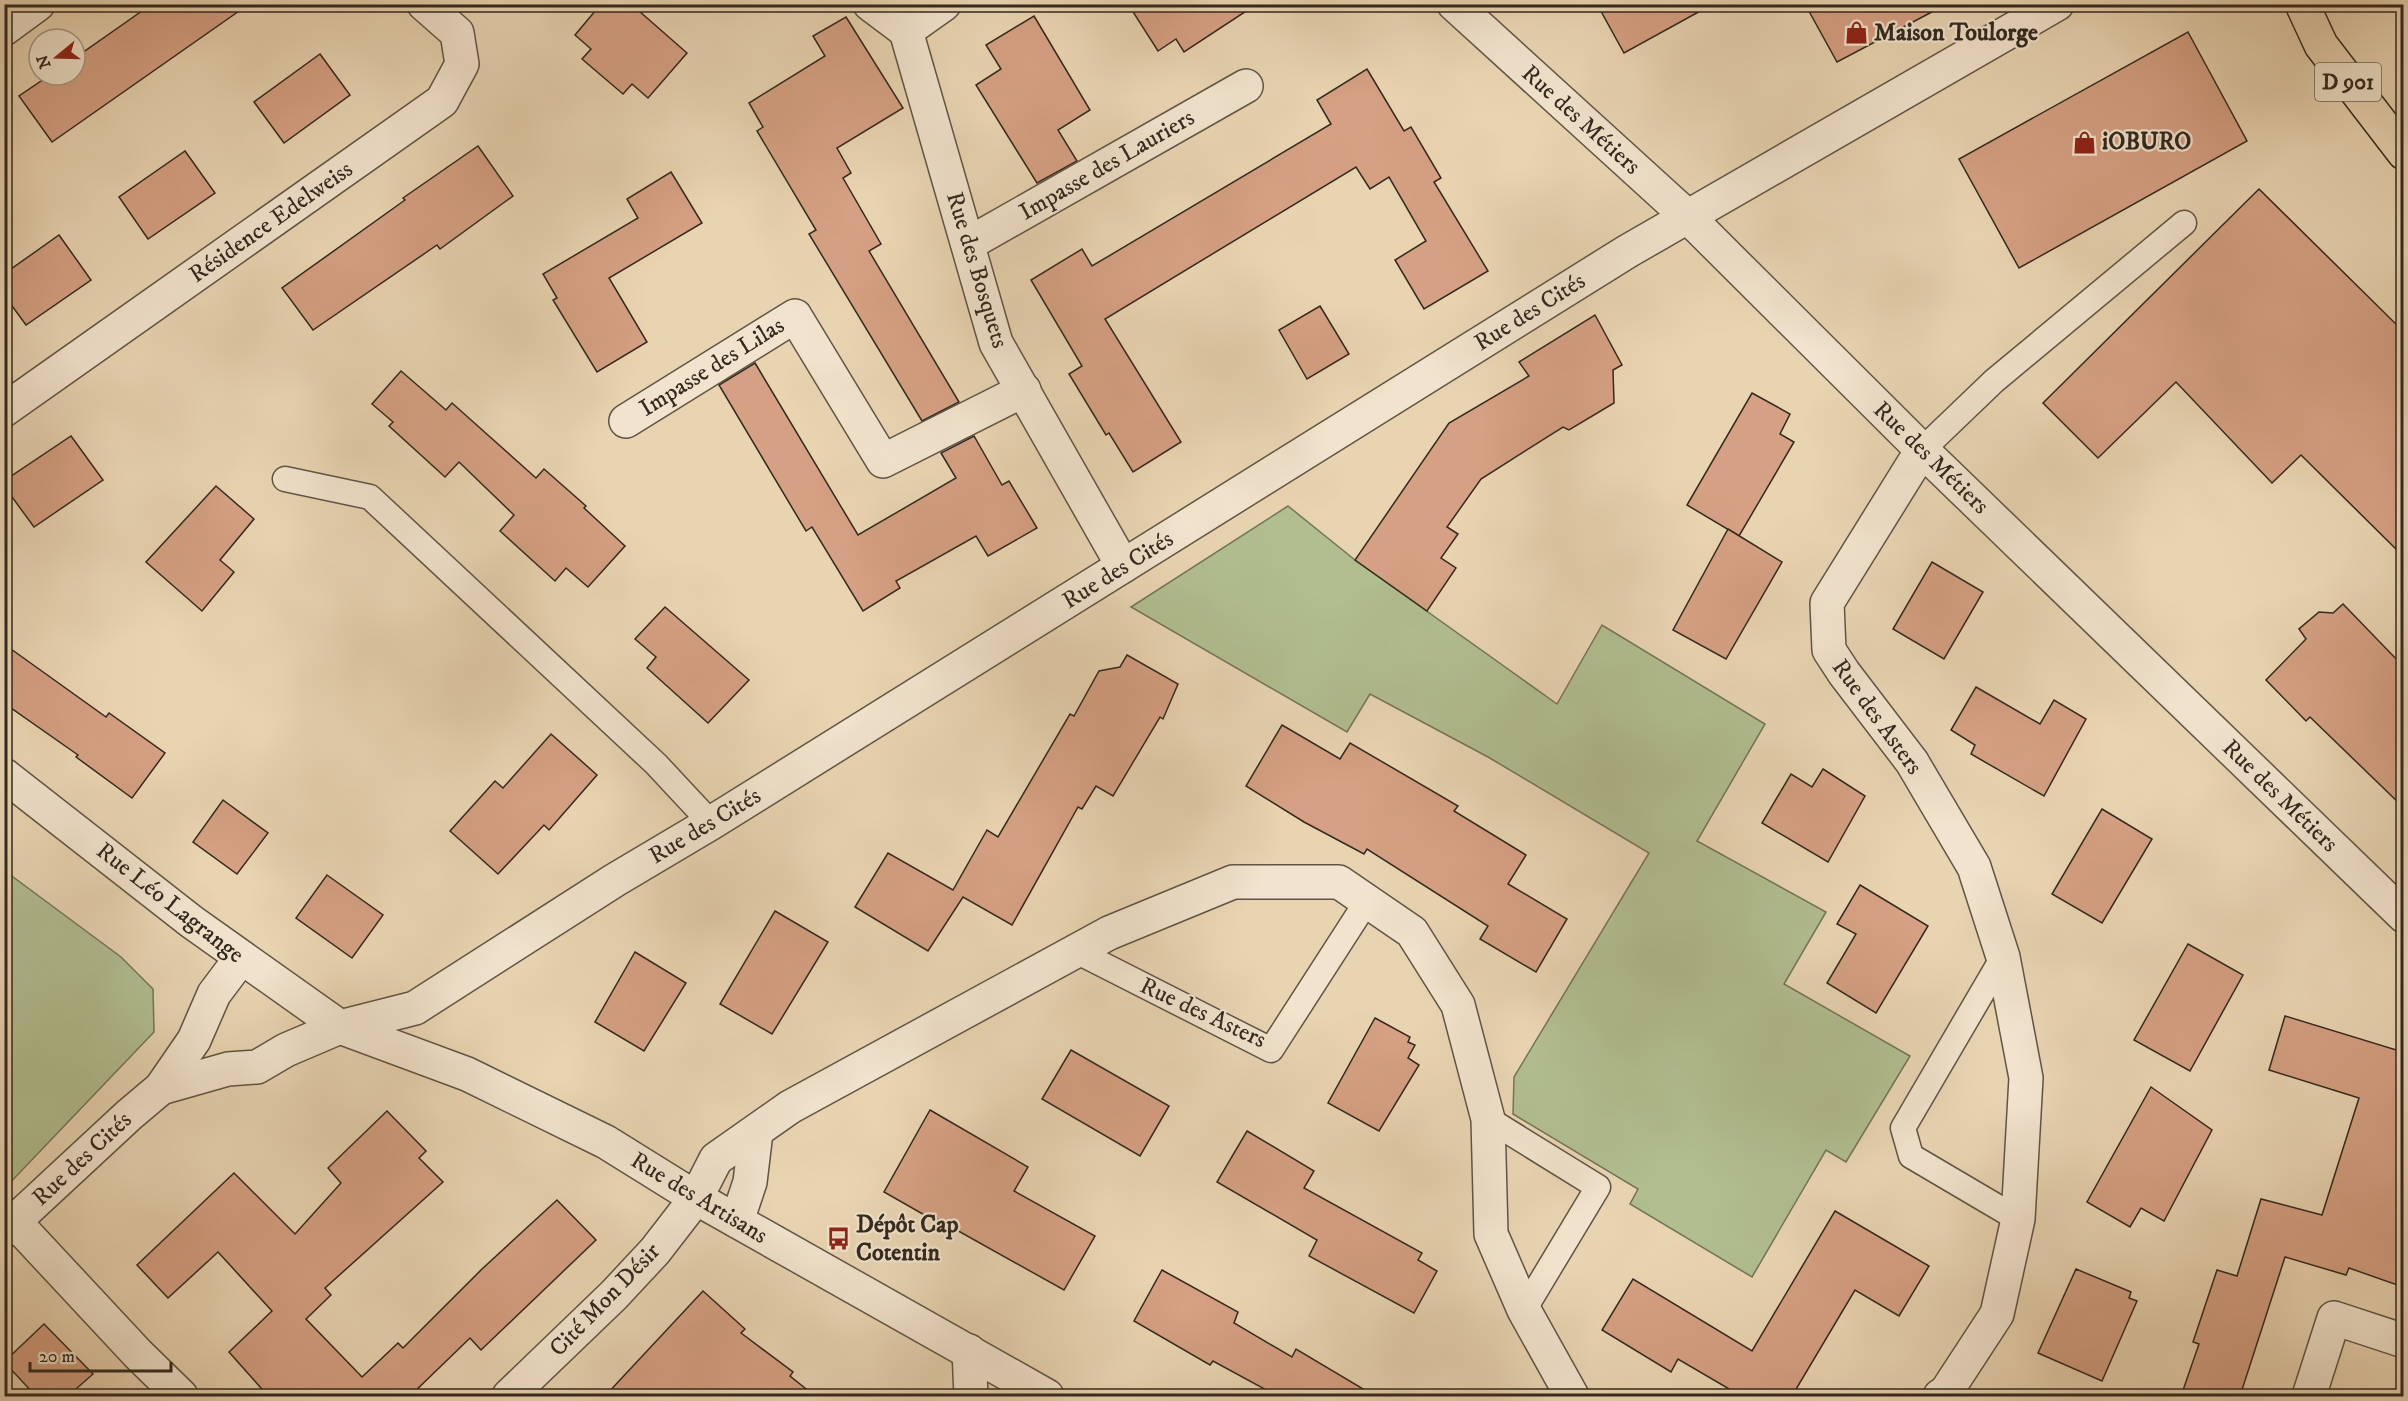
<svg xmlns="http://www.w3.org/2000/svg" width="2408" height="1401" font-family="'IM FELL DW Pica',serif">
  <style>
    .green { fill: #b1be90; stroke: #727458; stroke-width: 1.5 }
    .building { fill: #d5a083; stroke: #32291f; stroke-width: 1.5 }
    .lines { fill: none; stroke-linecap: round; stroke-linejoin: round }
    .lane-casing { stroke: #605444; stroke-width: 27 }
    .street-casing { stroke: #605444; stroke-width: 36 }
    .primary-casing { stroke: #32291f; stroke-width: 36 }
    .lane { stroke: #f1e3cd; stroke-width: 24 }
    .street { stroke: #f1e3cd; stroke-width: 33 }
    .primary { stroke: #e9d4b2; stroke-width: 33 }
    .labels { text-anchor: middle; dominant-baseline: central; stroke-width: 4.5; stroke-linejoin: round; paint-order: stroke }
    .shield { fill: #f1e3cd; stroke: #6b6153; stroke-width: 1.5 }
    .shield-label { font-size: 22px; font-weight: bold; fill: #32291f }
    .poi-label { font-size: 24px; font-weight: bold; fill: #32291f; stroke: #f1e3cd; text-anchor: start }
    .street-label { font-size: 24px; fill: #32291f; stroke: #f1e3cd }
  </style>
  <rect width="100%" height="100%" fill="#e9d4b2"/>
  <filter id="stains"><feTurbulence type="fractalNoise" baseFrequency=".00333" numOctaves="4"/><feColorMatrix values="0 0 0 0 .2 0 0 0 0 .09 0 0 0 0 .02 0 0 0 .5 -.17"/></filter>
  <radialGradient id="worn" r=".72"><stop offset=".6" stop-color="#630" stop-opacity="0"/><stop offset="1" stop-color="#630" stop-opacity=".3"/></radialGradient>
  <!-- green -->
  <g class="green">
    <polygon points="1288,506 1355,560 1557,704 1602,625 1765,724 1697,841 1826,912 1784,984 1910,1056 1846,1162 1826,1150 1752,1277 1630,1204 1638,1189 1513,1114 1514,1077 1649,853 1488,757 1370,694 1347,732 1131,607"/>
    <polygon points="5,871 121,957 153,989 154,1032 5,1188"/>
  </g>
  <!-- building -->
  <g class="building">
    <polygon points="152,4 249,4 52,142 19,96 50,75 75,75 75,58"/>
    <polygon points="601,4 631,4 687,53 648,98 632,84 623,94 582,59 591,49 575,35"/>
    <polygon points="1128,4 1257,4 1184,52 1176,39 1158,51"/>
    <polygon points="1597,4 1713,4 1624,53"/>
    <polygon points="1805,4 1947,4 1837,62"/>
    <polygon points="1034,16 1090,110 1058,130 1077,161 1037,183 976,85 1001,69 986,45"/>
    <polygon points="846,17 903,108 837,148 851,173 843,178 881,244 869,251 959,402 922,421 809,234 816,230 757,131 763,127 749,103 825,56 813,36"/>
    <polygon points="2188,32 2247,141 2019,268 1959,159"/>
    <polygon points="320,54 350,95 284,143 254,102"/>
    <polygon points="1367,69 1404,131 1411,127 1441,178 1434,182 1488,271 1424,309 1395,260 1426,241 1389,177 1370,189 1356,167 1105,319 1181,442 1133,472 1109,433 1106,435 1069,374 1082,366 1031,280 1082,249 1092,266 1331,124 1317,100"/>
    <polygon points="478,146 513,196 440,249 437,245 313,330 282,288 405,200 403,198"/>
    <polygon points="185,151 215,193 148,239 119,197"/>
    <polygon points="671,172 702,223 609,278 647,342 597,372 553,300 557,298 543,274 638,218 627,199"/>
    <polygon points="2259,189 2403,331 2403,556 2301,455 2272,483 2176,382 2098,458 2043,403"/>
    <polygon points="59,235 91,280 26,325 4,295 4,274"/>
    <polygon points="1320,306 1349,354 1307,379 1279,330"/>
    <polygon points="1595,315 1622,365 1613,370 1614,403 1569,430 1563,427 1481,479 1447,527 1458,534 1441,558 1456,568 1427,611 1355,560 1449,423 1529,376 1519,362"/>
    <polygon points="755,363 858,535 956,478 941,453 974,436 1002,485 1009,481 1037,528 988,556 976,536 896,581 900,588 863,611 812,527 806,531 719,385"/>
    <polygon points="401,371 446,410 452,403 536,478 544,469 586,506 584,508 625,546 588,587 566,568 555,581 500,531 514,515 459,462 445,477 389,426 393,422 372,404"/>
    <polygon points="1752,393 1790,414 1780,434 1794,442 1739,536 1687,505"/>
    <polygon points="71,436 103,480 34,527 4,486 4,481"/>
    <polygon points="216,486 254,519 220,560 234,572 202,611 146,562"/>
    <polygon points="1728,529 1782,562 1726,659 1673,630"/>
    <polygon points="1932,562 1983,592 1944,659 1893,629"/>
    <polygon points="2343,604 2403,666 2403,807 2310,717 2306,721 2266,680 2306,639 2299,629 2319,612 2333,613"/>
    <polygon points="665,607 749,680 708,723 647,668 656,657 635,639"/>
    <polygon points="4,644 106,717 109,713 165,753 132,798 76,757 78,755 4,703"/>
    <polygon points="1127,655 1178,684 1163,719 1160,717 1113,796 1096,786 1082,809 1078,807 1012,925 963,897 928,951 855,907 888,853 953,890 987,830 998,837 1070,714 1074,716 1099,671 1120,667"/>
    <polygon points="1976,687 2040,724 2054,700 2086,719 2044,796 1971,754 1975,745 1951,730"/>
    <polygon points="1282,725 1340,759 1350,743 1458,806 1454,811 1526,855 1508,884 1567,919 1536,972 1480,939 1488,926 1367,849 1364,854 1304,822 1246,786"/>
    <polygon points="551,734 597,775 549,830 544,825 498,874 450,831 495,781 503,788"/>
    <polygon points="1823,769 1865,796 1828,862 1762,823 1791,774 1812,787"/>
    <polygon points="223,800 268,833 237,874 193,842"/>
    <polygon points="2102,809 2152,839 2102,923 2052,894"/>
    <polygon points="327,875 383,915 352,958 296,918"/>
    <polygon points="1860,885 1928,926 1876,1013 1827,983 1856,934 1837,924"/>
    <polygon points="775,911 828,942 772,1034 720,1004"/>
    <polygon points="2188,944 2243,975 2190,1071 2134,1040"/>
    <polygon points="635,952 686,983 644,1051 595,1022"/>
    <polygon points="2285,1016 2403,1052 2403,1287 2349,1268 2346,1275 2285,1257 2240,1396 2181,1396 2199,1344 2193,1342 2217,1270 2237,1276 2261,1199 2322,1215 2359,1098 2269,1070"/>
    <polygon points="1375,1018 1410,1037 1408,1042 1415,1045 1408,1058 1419,1065 1379,1131 1328,1103"/>
    <polygon points="1071,1050 1169,1106 1140,1156 1042,1099"/>
    <polygon points="2151,1087 2212,1130 2164,1221 2141,1208 2130,1227 2087,1202"/>
    <polygon points="930,1110 1028,1167 1014,1191 1095,1236 1064,1290 937,1219 935,1221 884,1192"/>
    <polygon points="387,1111 426,1151 419,1158 443,1182 325,1288 331,1295 306,1319 362,1377 398,1343 403,1348 482,1269 557,1200 596,1240 481,1350 470,1338 410,1396 268,1396 229,1352 272,1311 218,1252 168,1298 137,1265 234,1173 295,1234 341,1183 328,1168"/>
    <polygon points="1247,1131 1314,1171 1304,1188 1422,1253 1418,1260 1437,1271 1414,1313 1309,1256 1317,1240 1217,1182"/>
    <polygon points="1835,1211 1929,1266 1899,1316 1855,1290 1792,1396 1741,1396 1678,1359 1671,1372 1602,1330 1633,1279 1752,1351"/>
    <polygon points="2076,1269 2131,1292 2129,1298 2137,1301 2102,1381 2038,1353"/>
    <polygon points="1162,1270 1238,1312 1234,1323 1292,1357 1296,1349 1375,1396 1270,1396 1272,1393 1213,1361 1210,1365 1134,1321"/>
    <polygon points="703,1291 745,1329 741,1333 793,1372 790,1376 815,1396 605,1396"/>
    <polygon points="44,1324 93,1374 68,1396 36,1396 4,1362"/>
  </g>
  <g class="lines">
    <defs>
      <g id="lane">
        <polyline points="1922,450 1994,381 2184,223"/>
        <polyline points="285,479 370,497 656,764 711,823"/>
        <polyline points="1076,951 1271,1050 1367,901"/>
        <polyline points="2003,957 1903,1128 1911,1156 2018,1219"/>
        <polyline points="1488,1119 1598,1187 1524,1310"/>
      </g>
      <g id="street">
        <polyline points="870,4 906,31"/>
        <polyline points="944,4 906,31 996,343 1123,566"/>
        <polyline points="1454,4 1688,217 1922,450 2404,916"/>
        <polyline points="4,29 38,4"/>
        <polyline points="968,244 1246,86"/>
        <polyline points="4,410 442,101 462,64 457,33 424,4"/>
        <polyline points="626,421 795,316 883,461 1024,390"/>
        <polyline points="1922,450 1827,603 1829,650 1844,673 1912,762 1974,867 2003,957 2026,1078 2018,1219 1997,1314 1946,1392 1940,1396"/>
        <polyline points="4,775 192,922 340,1027 467,1074 606,1142 696,1198 1047,1396"/>
        <polyline points="161,1088 228,1069 257,1067 286,1050 340,1027 415,1008 615,880 711,823 1628,251 2057,4"/>
        <polyline points="14,1221 138,1354 181,1396"/>
        <polyline points="737,1221 750,1182 756,1132"/>
        <polyline points="4,1231 129,1115 161,1088 194,1040 214,994 241,958"/>
        <polyline points="969,1351 971,1396"/>
        <polyline points="509,1396 614,1295 655,1251 696,1198 716,1159 790,1107 1109,933 1233,882 1339,882 1412,932 1458,1005 1488,1119 1491,1234 1524,1310 1572,1396"/>
        <polyline points="2309,1396 2334,1318 2404,1341"/>
      </g>
      <polyline id="primary" points="2302,4 2321,45 2404,153"/>
    </defs>
    <!-- lane casing -->
    <use href="#lane" class="lane-casing"/>
    <!-- street casing -->
    <use href="#street" class="street-casing"/>
    <!-- primary casing -->
    <use href="#primary" class="primary-casing"/>
    <!-- lane -->
    <use href="#lane" class="lane"/>
    <!-- street -->
    <use href="#street" class="street"/>
    <!-- primary -->
    <use href="#primary" class="primary"/>
  </g>
  <!-- icons -->
  <defs>
    <symbol id="shop-bare" viewBox="-9 -9 18 18"><path d="M-5-2.5h2.3a2.7 3.5 0 0 1 5.4 0H5L5.5 6h-11ZM-1.5-2.5h3a1.5 2.3 0 0 0-3 0Z" fill="#8f2418" stroke="#f1e3cd" stroke-width="2.5" paint-order="stroke"/></symbol>
    <symbol id="bus-bare" viewBox="-9 -9 18 18"><path d="M-5-6H5V4H4V6H2V4H-2V6H-4V4H-5ZM-3.5-4V0h7V-4ZM-3.5 1.2v1.5H-2V1.2ZM2 1.2v1.5H3.5V1.2Z" fill="#8f2418" stroke="#f1e3cd" stroke-width="2.5" paint-order="stroke"/></symbol>
  </defs>
  <g fill-rule="evenodd">
    <use href="#shop-bare" x="1840" y="16" width="33" height="33"/>
    <use href="#shop-bare" x="2068" y="126" width="33" height="33"/>
    <use href="#bus-bare" x="822" y="1222" width="33" height="33"/>
  </g>
  <g class="labels">
    <!-- shield labels -->
    <rect class="shield" x="2315" y="63" width="66" height="38" rx="4.5"/>
    <g class="shield-label">
      <text x="2348" y="82">D 901</text>
    </g>
    <!-- poi labels -->
    <g class="poi-label">
      <text x="1874" y="33">Maison Toulorge</text>
      <text x="2102" y="142">iOBURO</text>
      <text x="856" y="1225">Dépôt Cap<tspan x="856" dy="28">Cotentin</tspan></text>
    </g>
    <!-- street labels -->
    <g class="street-label">
      <text transform="translate(1581 120) rotate(42)">Rue des Métiers</text>
      <text transform="translate(1107 165) rotate(-30)">Impasse des Lauriers</text>
      <text transform="translate(271 222) rotate(-35)">Résidence Edelweiss</text>
      <text transform="translate(977 270) rotate(73)">Rue des Bosquets</text>
      <text transform="translate(1530 312) rotate(-32)">Rue des Cités</text>
      <text transform="translate(712 367) rotate(-32)">Impasse des Lilas</text>
      <text transform="translate(1931 458) rotate(44)">Rue des Métiers</text>
      <text transform="translate(1118 570) rotate(-32)">Rue des Cités</text>
      <text transform="translate(1877 717) rotate(54)">Rue des Asters</text>
      <text transform="translate(2280 796) rotate(44)">Rue des Métiers</text>
      <text transform="translate(705 826) rotate(-31)">Rue des Cités</text>
      <text transform="translate(170 903) rotate(38)">Rue Léo Lagrange</text>
      <text transform="translate(1203 1013) rotate(25)">Rue des Asters</text>
      <text transform="translate(82 1159) rotate(-43)">Rue des Cités</text>
      <text transform="translate(699 1198) rotate(31)">Rue des Artisans</text>
      <text transform="translate(605 1300) rotate(-46)">Cité Mon Désir</text>
    </g>
  </g>
  <!-- margin -->
  <rect width="2408" height="1401" fill="none" stroke="#e9d4b2" stroke-width="24"/>
  <rect x="6" y="6" width="2396" height="1389" fill="none" stroke="#32291f" stroke-width="3"/>
  <rect x="12" y="12" width="2384" height="1377" fill="none" stroke="#32291f" stroke-width="1.5"/>
  <!-- north arrow -->
  <g transform="translate(57 57) rotate(251)"><circle r="28" fill="#f1e3cd" stroke="#a59987" stroke-width="1.5"/>
  <path d="M0-4.5L10 22L0 15L-10 22Z" fill="#8f2418"/>
  <text y="-9" font-size="16" font-weight="bold" text-anchor="middle" fill="#32291f">N</text>
  </g>
  <!-- scale -->
  <path d="M30 1362v9h141v-9" fill="none" stroke="#32291f" stroke-width="3"/>
  <text x="39" y="1362" font-size="18" fill="#32291f" stroke="#f1e3cd" stroke-width="4.5" paint-order="stroke">20 m</text>
  <rect width="100%" height="100%" filter="url(#stains)"/>
  <rect width="100%" height="100%" fill="url(#worn)"/>
</svg>
